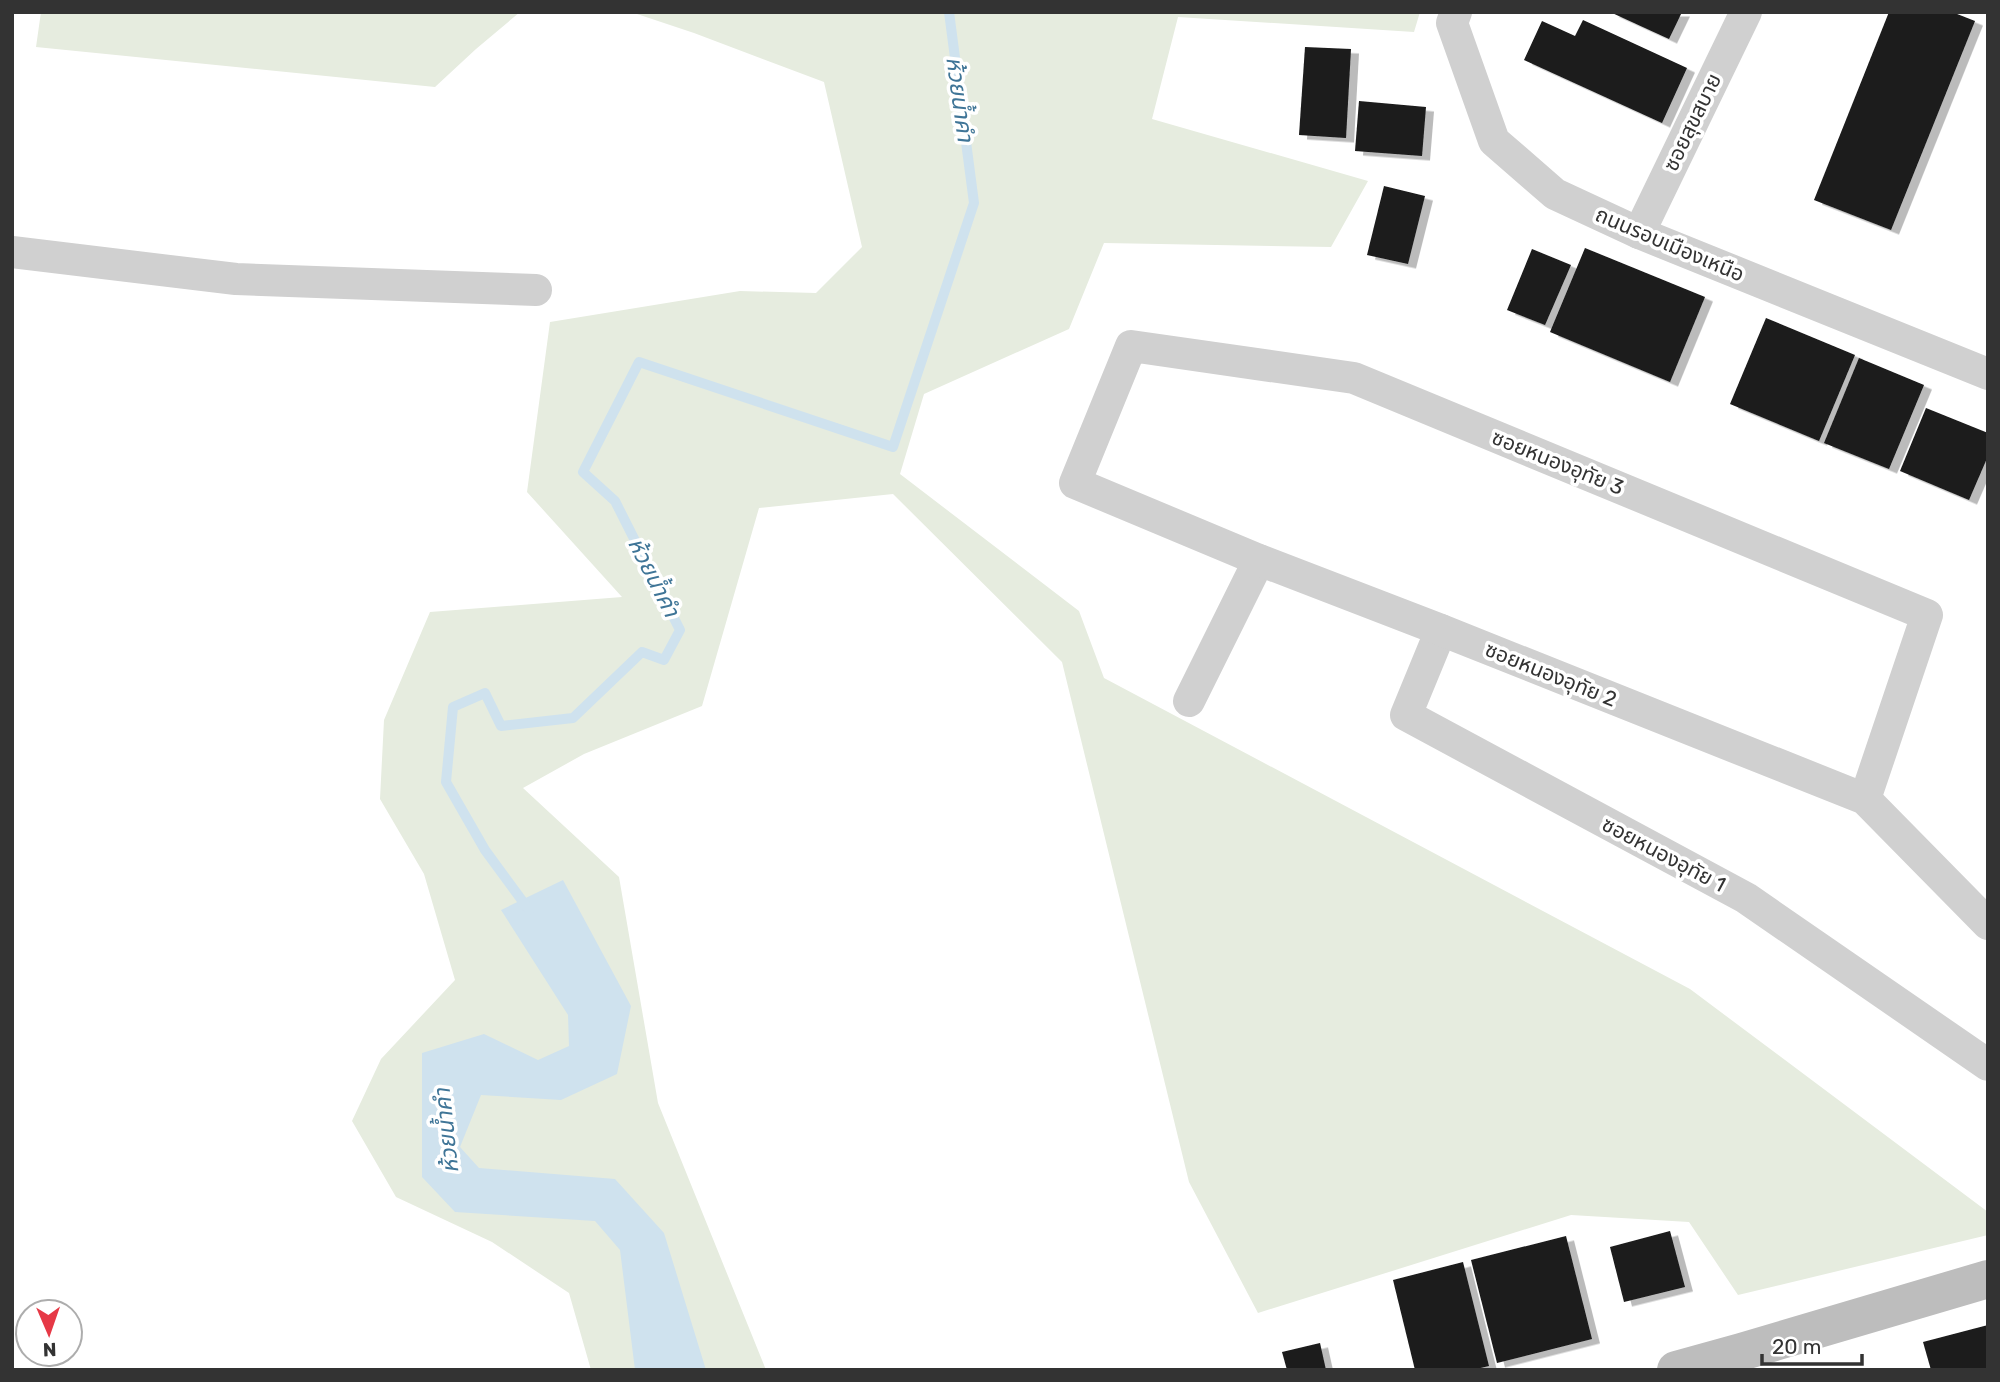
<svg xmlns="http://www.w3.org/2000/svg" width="2000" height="1382" font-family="Rubik,'Noto Sans Thai',sans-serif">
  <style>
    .green { fill: #e6ecdf }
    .water { fill: #cfe2ee }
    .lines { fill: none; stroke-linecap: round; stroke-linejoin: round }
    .stream { stroke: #cfe2ee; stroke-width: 10 }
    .building { fill: #1a1a1a; filter: url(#shadow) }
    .street { stroke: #d0d0d0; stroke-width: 32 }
    .secondary { stroke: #bdbdbd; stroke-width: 38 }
    .labels { text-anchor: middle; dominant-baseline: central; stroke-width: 7; stroke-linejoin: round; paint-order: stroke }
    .street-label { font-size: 21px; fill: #333; stroke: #fff }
    .water-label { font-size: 23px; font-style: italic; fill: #3f7597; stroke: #fff }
  </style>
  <defs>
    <filter id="shadow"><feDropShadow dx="8" dy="4.5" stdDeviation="0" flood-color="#0004"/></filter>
  </defs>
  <rect width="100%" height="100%" fill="#fff"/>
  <!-- green -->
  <g class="green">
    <polygon points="41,12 520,12 476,49 435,87 36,47"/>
    <polygon points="631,12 1420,12 1414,32 1178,17 1152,119 1368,181 1331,247 1104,243 1069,329 924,394 900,474 1079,611 1104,678 1690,989 1988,1212 1988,1235 1738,1295 1689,1222 1571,1215 1258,1313 1189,1182 1062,662 893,494 759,508 702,706 584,754 523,788 619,877 658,1103 766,1370 591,1370 569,1293 492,1242 396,1197 352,1121 381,1059 455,980 424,874 380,799 384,720 430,612 622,597 527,492 550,322 740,291 816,293 862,247 824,82 694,33"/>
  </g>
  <!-- water -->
  <polygon class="water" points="563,880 631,1006 617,1074 561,1100 481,1095 460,1147 479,1168 615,1179 664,1233 706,1370 635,1370 620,1250 595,1221 455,1212 422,1177 422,1053 484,1034 538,1060 569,1046 568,1015 501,910"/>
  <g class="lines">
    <!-- stream -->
    <polyline class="stream" points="529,910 485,850 446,782 453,707 485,693 501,726 573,718 642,652 664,660 680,630 615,501 583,472 639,362 893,447 974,203 949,12"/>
  </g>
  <!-- building -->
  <g class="building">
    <polygon points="1610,12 1682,12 1669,39"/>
    <polygon points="1889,12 1952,12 1975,21 1891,230 1814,200"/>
    <polygon points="1583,20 1687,68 1662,123 1524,60 1542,21 1575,36"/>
    <polygon points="1305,47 1351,49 1346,138 1299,135"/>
    <polygon points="1359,101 1426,107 1422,156 1355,151"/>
    <polygon points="1384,186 1425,196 1408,264 1367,255"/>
    <polygon points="1585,248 1705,297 1670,382 1550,332"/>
    <polygon points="1532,249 1571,265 1545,325 1507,310"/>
    <polygon points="1766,318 1855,355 1819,441 1730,404"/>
    <polygon points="1859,358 1924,385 1889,469 1824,443"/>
    <polygon points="1926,408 1988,433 1988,456 1969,500 1900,471"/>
    <polygon points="1670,1231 1685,1287 1624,1302 1610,1247"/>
    <polygon points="1566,1236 1592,1339 1497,1363 1471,1260"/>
    <polygon points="1463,1262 1489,1366 1472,1370 1415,1370 1393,1280"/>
    <polygon points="1988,1325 1988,1370 1931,1370 1923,1342"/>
    <polygon points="1320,1343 1326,1370 1287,1370 1282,1352"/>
  </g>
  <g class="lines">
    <!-- street -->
    <g class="street">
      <polyline points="1456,12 1452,23 1494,141 1555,194 1639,233 1988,374"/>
      <polyline points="1639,233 1746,12"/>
      <polyline points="12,252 236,279 536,290"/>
      <polyline points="1441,630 1406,715 1746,898 1988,1065"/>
      <polyline points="1189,701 1259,560"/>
      <polyline points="1865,799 1927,615 1354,378 1131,346 1075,483 1259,560 1441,630 1865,799 1988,924"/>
    </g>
    <!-- secondary -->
    <polyline class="secondary" points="1676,1370 1741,1352 1988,1279"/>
  </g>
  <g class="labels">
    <!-- street labels -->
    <g class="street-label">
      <text transform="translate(1692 122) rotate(-64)">ซอยสุขสบาย</text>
      <text transform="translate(1670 244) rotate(23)">ถนนรอบเมืองเหนือ</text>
      <text transform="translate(1558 462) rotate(22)">ซอยหนองอุทัย 3</text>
      <text transform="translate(1551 674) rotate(22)">ซอยหนองอุทัย 2</text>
      <text transform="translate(1664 854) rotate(28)">ซอยหนองอุทัย 1</text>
    </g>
    <!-- water labels -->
    <g class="water-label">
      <text transform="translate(960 99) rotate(82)">ห้วยน้ำคำ</text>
      <text transform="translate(654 577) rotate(63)">ห้วยน้ำคำ</text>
      <text transform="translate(446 1131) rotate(-96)">ห้วยน้ำคำ</text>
    </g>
  </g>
  <!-- border -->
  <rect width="2000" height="1382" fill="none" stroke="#333333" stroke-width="28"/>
  <!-- north arrow -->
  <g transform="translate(49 1333) rotate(178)"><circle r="33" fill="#ffffff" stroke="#adadad" stroke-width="2"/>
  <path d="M0-5L12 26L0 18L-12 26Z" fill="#e63946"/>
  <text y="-10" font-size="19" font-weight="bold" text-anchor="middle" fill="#333333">N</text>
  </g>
  <!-- scale -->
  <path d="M1762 1354v10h100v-10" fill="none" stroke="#333333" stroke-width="3.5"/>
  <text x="1772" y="1354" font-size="21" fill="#333333" stroke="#ffffff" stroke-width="5" paint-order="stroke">20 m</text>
</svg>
